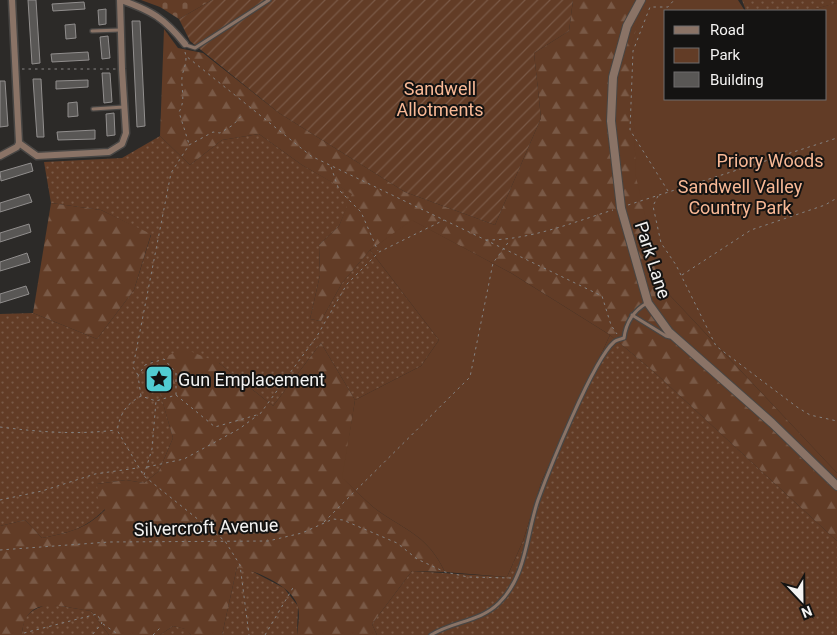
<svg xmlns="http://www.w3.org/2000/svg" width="837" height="635" font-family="Roboto,sans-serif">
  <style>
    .grass { fill: url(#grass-dots) }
    .forest { fill: url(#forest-firs) }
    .cemetery { fill: url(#cemetery-stones) }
    .park { fill: #623c26 }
    .garden { fill: url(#garden-furrows) }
    .building { fill: #595755; stroke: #918e8d }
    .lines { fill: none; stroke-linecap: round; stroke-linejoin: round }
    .service-casing { stroke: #484644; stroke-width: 5.5 }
    .minor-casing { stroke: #484644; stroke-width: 9 }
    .tertiary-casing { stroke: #484644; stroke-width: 10 }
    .path { stroke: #858382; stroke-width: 1; stroke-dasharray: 2.5 4; stroke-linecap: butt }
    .service { stroke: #8a7366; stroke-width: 3 }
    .minor { stroke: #8a7366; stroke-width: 6 }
    .tertiary { stroke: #8a7366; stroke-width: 8 }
    .labels { text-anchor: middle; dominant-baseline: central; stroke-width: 4; stroke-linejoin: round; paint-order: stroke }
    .park-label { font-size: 18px; fill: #f9b996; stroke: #141312 }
    .street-label { font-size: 18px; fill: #f4f3f2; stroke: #141312 }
    .poi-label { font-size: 18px; fill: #f4f3f2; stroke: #141312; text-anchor: start }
  </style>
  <defs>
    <pattern id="grass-dots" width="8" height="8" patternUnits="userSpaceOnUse" patternTransform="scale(1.25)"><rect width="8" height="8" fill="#623c26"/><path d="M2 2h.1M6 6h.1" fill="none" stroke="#795946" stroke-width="1.8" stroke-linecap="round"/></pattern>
    <pattern id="forest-firs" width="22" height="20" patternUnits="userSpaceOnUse" patternTransform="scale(1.25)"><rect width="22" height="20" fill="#623c26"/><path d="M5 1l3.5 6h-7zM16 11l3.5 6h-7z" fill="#795946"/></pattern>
    <pattern id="cemetery-stones" width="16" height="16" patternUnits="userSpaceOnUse" patternTransform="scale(1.25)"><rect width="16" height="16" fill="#623c26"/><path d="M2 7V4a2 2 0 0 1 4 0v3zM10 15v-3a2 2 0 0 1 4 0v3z" fill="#795946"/></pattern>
    <pattern id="garden-furrows" width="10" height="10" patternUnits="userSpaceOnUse" patternTransform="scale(1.25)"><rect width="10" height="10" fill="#623c26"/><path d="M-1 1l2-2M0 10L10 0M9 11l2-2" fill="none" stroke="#795946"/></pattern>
  </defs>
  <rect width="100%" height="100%" fill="#2c2a28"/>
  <!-- grass -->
  <g class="grass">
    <polygon points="742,0 837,0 837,3 808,11 746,11"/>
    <path d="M259,134L302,165L353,194L339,226L319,245L320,275L310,319L321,321L342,283L370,250L439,340L421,366L355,400L321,343L273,406L219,363L151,361L173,438L159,471L144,483L126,480L97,484L105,509C84,530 70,532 42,538L25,520L0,526V314L33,313L97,339L134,290L151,235L101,210L51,203L44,162L122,158L160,136L190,165L222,140Z"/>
    <polygon points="610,335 653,371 837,541 837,635 377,635 372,624 412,571 507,577 523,541 542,480"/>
    <polygon points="240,565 284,588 298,606 297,635 222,635 237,567"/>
    <path d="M48,604L91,611L109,635H22C23,614 30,611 48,604Z"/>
    <polygon points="173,626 186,629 191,635 160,635"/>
  </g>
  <!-- forest -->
  <g class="forest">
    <polygon points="573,0 644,0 641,10 666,11 666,99 826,99 826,11 808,11 837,3 837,198 662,287 837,473 837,541 653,371 610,335 511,273 413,221 370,250 342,283 321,321 310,319 320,275 319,245 339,226 352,194 302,165 259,134 222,140 190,165 160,136 164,29 178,48 203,53 279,113 405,192 495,225 541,118 534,53 569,31"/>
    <polygon points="51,203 101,210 151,234 134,290 97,339 33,313"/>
    <path d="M321,343L355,400L343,478C354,488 365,501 377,510C408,532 427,535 445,572L412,571L372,624L377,635H297C298,626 300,615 298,607C293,586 256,571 237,567L222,635H191L185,629L173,626L160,635H109L91,611C63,608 25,592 22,635H0V526L25,520L42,538C70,532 84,530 105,510L98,499L97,484L126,480L144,483L159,471L173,438L151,362L185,349L219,363L273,406Z"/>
  </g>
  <!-- cemetery -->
  <polygon class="cemetery" points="141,0 212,0 179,19 160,7"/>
  <!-- park -->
  <g class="park">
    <polygon points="644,0 738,0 745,11 666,11 666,99 826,99 826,11 808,11 837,3 837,473 662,287 636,177 631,48"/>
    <path d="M412,220L511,273L610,335L542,480L523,541L507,577L445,572C427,535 408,532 377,510C365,501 354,488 342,478L355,400L421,366L439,340L370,250Z"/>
  </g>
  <!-- garden -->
  <polygon class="garden" points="212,0 573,0 569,31 534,53 541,118 495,225 405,192 279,113 190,41 179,19"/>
  <!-- building -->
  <g class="building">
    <polygon points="28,0 36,0 40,63 32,64"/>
    <polygon points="84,2 85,9 53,11 52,4"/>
    <polygon points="106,9 106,24 99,25 98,10"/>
    <polygon points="132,21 140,21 145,126 137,127"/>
    <polygon points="75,24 76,38 66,39 65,25"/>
    <polygon points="108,36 110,58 102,59 100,37"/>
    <polygon points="88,52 89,60 52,62 51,54"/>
    <polygon points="102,73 110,73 112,102 104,103"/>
    <polygon points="33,79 41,79 44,137 37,137"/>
    <polygon points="88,80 88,87 56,89 56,81"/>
    <polygon points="0,81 5,81 8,126 0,127"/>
    <polygon points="77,102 78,116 68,117 68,103"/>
    <polygon points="114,113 115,135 107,136 106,114"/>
    <polygon points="95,130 95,139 58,140 57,132"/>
    <polygon points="31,163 33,171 1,181 0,172"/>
    <polygon points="29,194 32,202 0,212 0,203"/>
    <polygon points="29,224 31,232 0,242 0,233"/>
    <polygon points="27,253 30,262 0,271 0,262"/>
    <polygon points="26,286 29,294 0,303 0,294"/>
  </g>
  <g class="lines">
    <defs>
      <g id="service">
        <polyline points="92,31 120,30"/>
        <polyline points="186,45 195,48 269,0"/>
        <polyline points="93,109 124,107"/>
        <polyline points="632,315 666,336 670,337"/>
        <path d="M431,635C453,621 480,622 499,603C527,575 526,535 538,500C549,470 593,360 614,342C616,340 621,339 624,338C626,322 633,311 647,303"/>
      </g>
      <g id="minor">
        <path d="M121,0C152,11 164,18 185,44"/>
        <polyline points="19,143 37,156 109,152 122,144 126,133 122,69 120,0"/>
        <polyline points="0,156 17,147 19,143 12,0"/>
      </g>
      <polyline id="tertiary" points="641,0 627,26 613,77 611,121 621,208 648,303 669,332 772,423 837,486"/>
    </defs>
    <!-- service casing -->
    <use href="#service" class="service-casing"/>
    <!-- minor casing -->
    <use href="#minor" class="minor-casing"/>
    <!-- tertiary casing -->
    <use href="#tertiary" class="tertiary-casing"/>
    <!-- path -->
    <g class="path">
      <polyline points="185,52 186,56 311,156 602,296 611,325 617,334"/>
      <path d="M186,58C186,66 183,70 182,77C181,90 186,100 179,112L189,144"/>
      <polyline points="22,69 116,69"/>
      <polyline points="331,167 339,190 361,212 378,251"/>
      <polyline points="668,191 630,130 633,51 650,7 668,7 674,0"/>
      <polyline points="658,196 653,206 661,243 676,265 716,346 797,407 810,415 837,421"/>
      <polyline points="628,205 837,138"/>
      <path d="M486,240C530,240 571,223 613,210"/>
      <polyline points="682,275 751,230 825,205 837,198"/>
      <polyline points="138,375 133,367 171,173 189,145 213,132 220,133 233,125 243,114"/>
      <polyline points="176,395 215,427 260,414 317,336 347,284 379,252 444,220"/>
      <path d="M141,396L138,376L145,365L164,359L176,373V395L156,401L141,396C125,405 121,413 117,430L144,476L225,541L240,565L249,635"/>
      <path d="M0,427C40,432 76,435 116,430"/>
      <polyline points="147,467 184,459 239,429 258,415"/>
      <polyline points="144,475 152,449 156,401"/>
      <polyline points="0,500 42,491 95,474 137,468"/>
      <polyline points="324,522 470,377 493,263 510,240"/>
      <polyline points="0,550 109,542 268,541 302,533 333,519 343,520 397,543 417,559 445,572 468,577 511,578"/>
      <polyline points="103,624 119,635"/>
      <polyline points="24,633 97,614 102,623 92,635"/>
      <polyline points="153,635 160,628"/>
      <polyline points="265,635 294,586"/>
    </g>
    <!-- service -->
    <use href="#service" class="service"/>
    <!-- minor -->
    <use href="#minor" class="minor"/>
    <!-- tertiary -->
    <use href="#tertiary" class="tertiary"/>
  </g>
  <!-- icons -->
  <defs>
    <symbol id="sight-square" viewBox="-11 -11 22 22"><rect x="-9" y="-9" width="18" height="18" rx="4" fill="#51ccd2" stroke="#141312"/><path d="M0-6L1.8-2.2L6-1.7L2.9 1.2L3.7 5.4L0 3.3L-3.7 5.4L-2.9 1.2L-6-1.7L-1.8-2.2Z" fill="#111"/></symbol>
  </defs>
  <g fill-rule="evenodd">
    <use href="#sight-square" x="143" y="363" width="32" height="32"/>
  </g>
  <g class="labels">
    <!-- park labels -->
    <g class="park-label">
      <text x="440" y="88">Sandwell<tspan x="440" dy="21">Allotments</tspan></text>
      <text x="770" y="160">Priory Woods</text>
      <text x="740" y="186">Sandwell Valley<tspan x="740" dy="21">Country Park</tspan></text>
    </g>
    <!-- street labels -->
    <g class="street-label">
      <text transform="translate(653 260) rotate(72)">Park Lane</text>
      <text transform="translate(206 527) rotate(-2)">Silvercroft Avenue</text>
    </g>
    <!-- poi labels -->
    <g class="poi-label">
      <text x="178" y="379">Gun Emplacement</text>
    </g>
  </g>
  <!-- legend -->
  <rect x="664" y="10" width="162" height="90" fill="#141312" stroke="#6e6d6c"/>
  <rect x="674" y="26" width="25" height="8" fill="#8a7366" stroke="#6e6d6c"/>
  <text x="710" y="35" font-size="15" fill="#f4f3f2">Road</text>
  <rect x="674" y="48" width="25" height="15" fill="#623c26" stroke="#6e6d6c"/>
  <text x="710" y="60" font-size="15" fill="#f4f3f2">Park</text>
  <rect x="674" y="72" width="25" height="15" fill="#595755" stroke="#6e6d6c"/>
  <text x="710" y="85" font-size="15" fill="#f4f3f2">Building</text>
  <!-- north arrow -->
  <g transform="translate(802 600) rotate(158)" stroke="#141312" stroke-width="4" paint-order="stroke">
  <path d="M0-4L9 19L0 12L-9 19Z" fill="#f4f3f2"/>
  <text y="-8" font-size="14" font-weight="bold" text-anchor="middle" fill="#f4f3f2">N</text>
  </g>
</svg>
